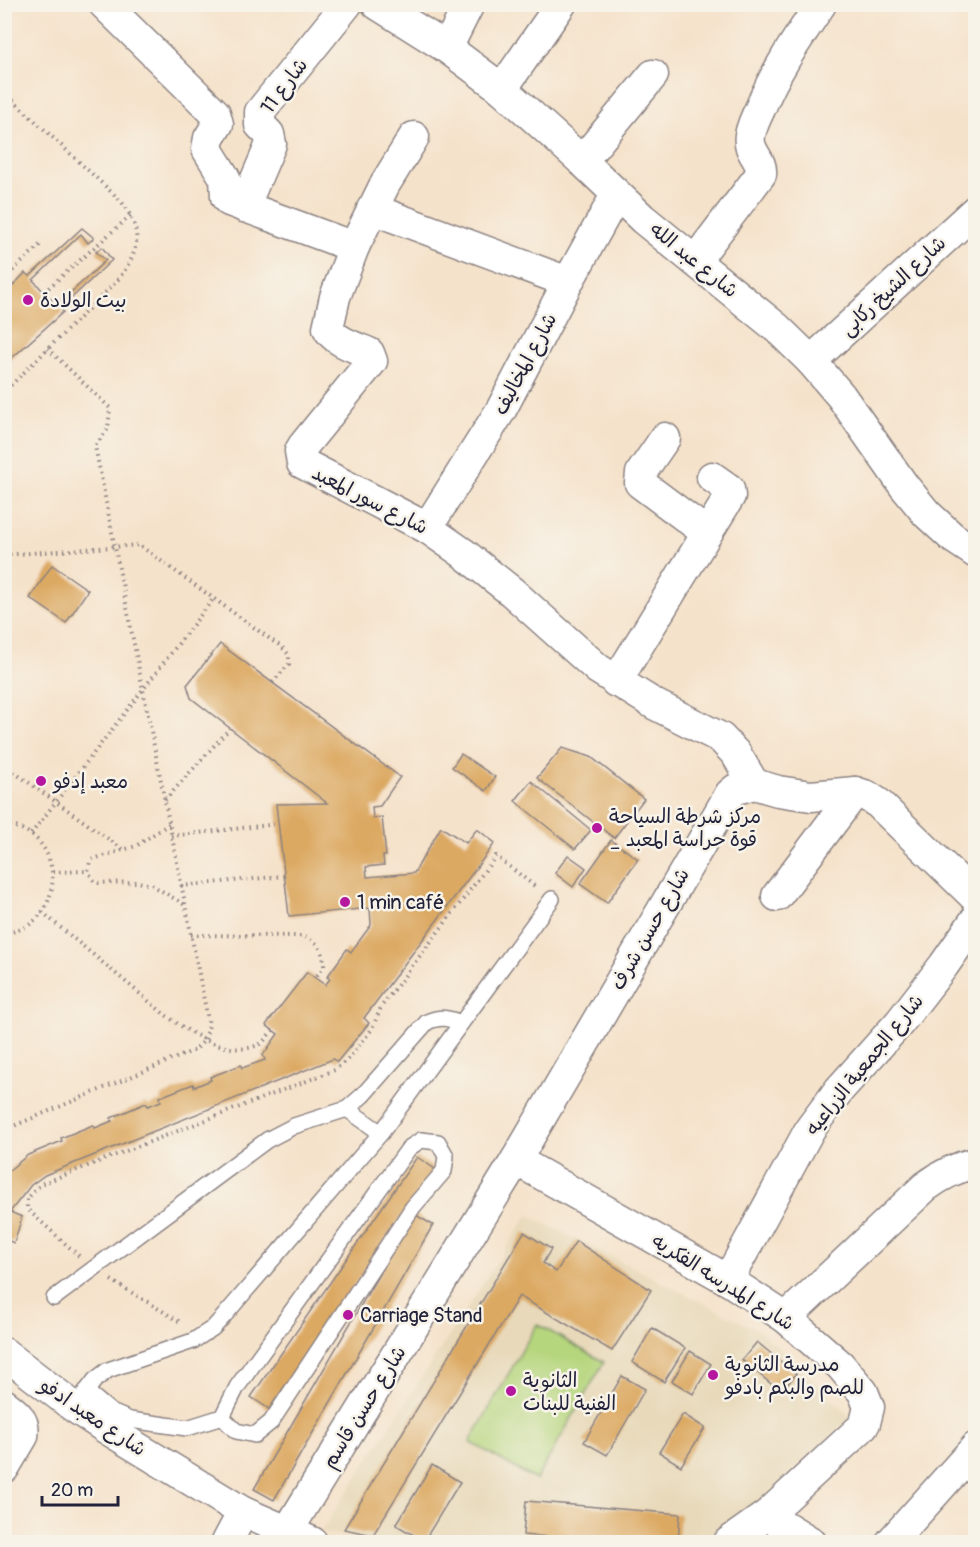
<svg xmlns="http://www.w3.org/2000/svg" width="980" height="1547" font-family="Pangolin,'Playpen Sans Arabic',sans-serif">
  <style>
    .built { fill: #e8d9ba }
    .green { fill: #b5d67d; stroke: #6c7c5c; stroke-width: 1.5 }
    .building { fill: #dca962 }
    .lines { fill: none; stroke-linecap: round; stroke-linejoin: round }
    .lane-casing { stroke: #8c8282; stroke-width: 18 }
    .street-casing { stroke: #8c8282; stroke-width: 33 }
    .path { stroke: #8c8282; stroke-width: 4; stroke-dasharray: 1.5 4.5; stroke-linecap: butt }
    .lane { stroke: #fff; stroke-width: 15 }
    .street { stroke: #fff; stroke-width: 30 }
    .poi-dot { fill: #b5179e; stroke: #f7f3e8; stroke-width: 2 }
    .labels { text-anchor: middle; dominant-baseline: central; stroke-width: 5; stroke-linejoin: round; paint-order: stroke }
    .street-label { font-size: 20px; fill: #22223b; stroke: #f7f3e8 }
    .poi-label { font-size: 20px; fill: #22223b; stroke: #f7f3e8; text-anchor: start }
  </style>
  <rect width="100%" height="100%" fill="#f7f3e8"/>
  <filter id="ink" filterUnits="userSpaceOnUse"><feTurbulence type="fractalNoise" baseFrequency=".0167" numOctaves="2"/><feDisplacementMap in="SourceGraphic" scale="12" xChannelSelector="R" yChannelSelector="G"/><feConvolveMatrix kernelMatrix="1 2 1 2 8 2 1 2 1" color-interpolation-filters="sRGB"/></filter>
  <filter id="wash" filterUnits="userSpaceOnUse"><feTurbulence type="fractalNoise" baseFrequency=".008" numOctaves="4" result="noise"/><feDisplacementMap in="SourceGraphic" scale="24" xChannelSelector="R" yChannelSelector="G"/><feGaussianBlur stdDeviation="1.35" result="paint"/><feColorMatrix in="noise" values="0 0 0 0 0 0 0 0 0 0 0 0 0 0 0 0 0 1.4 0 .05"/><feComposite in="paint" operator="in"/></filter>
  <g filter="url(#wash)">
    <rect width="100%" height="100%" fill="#f5e2ca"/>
    <!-- built -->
    <polygon class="built" points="528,1215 761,1332 851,1417 713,1542 543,1542 517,1540 478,1540 475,1542 374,1542 321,1532"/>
    <!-- green -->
    <polygon class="green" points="537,1324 604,1362 536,1480 470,1442"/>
    <g id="blocks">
      <!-- building -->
      <g class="building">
        <polygon points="82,228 94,238 88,243 81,234 33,280 44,292 57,305 106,260 96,252 102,247 112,260 61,308 63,312 4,365 4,295 25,273 30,276"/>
        <polygon points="52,565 88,590 66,623 30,598"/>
        <polygon points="220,644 400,777 380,806 372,807 373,818 382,817 386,856 383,856 384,865 366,867 367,877 414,873 441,827 466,843 477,829 495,843 364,1018 369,1023 337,1062 333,1059 45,1175 31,1185 10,1212 22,1217 14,1243 4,1239 4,1175 13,1167 28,1155 62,1141 61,1138 93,1125 95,1128 112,1121 111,1118 146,1103 148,1106 161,1101 160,1097 193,1084 194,1087 211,1080 210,1077 241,1065 242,1068 265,1060 263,1055 278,1034 266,1025 307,972 325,985 330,979 327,977 347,949 351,952 371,925 370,908 289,916 276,804 327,803 191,698 187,685"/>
        <polygon points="562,748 591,757 644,799 614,838 537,778"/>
        <polygon points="461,754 495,777 486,791 452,767"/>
        <polygon points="531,781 591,830 575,849 515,801"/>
        <polygon points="611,840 638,859 607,903 580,884"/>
        <polygon points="568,855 586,868 573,887 555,873"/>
        <polygon points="417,1157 435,1169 269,1409 251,1397"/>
        <polygon points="414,1214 433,1225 274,1500 254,1489"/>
        <polygon points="524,1232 551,1249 543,1263 556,1272 576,1241 651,1290 612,1351 519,1296 373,1535 344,1529"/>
        <polygon points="652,1328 685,1348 664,1382 632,1362"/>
        <polygon points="757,1342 796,1374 781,1392 742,1360"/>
        <polygon points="690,1351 711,1364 693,1394 672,1381"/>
        <polygon points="622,1376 645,1389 607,1455 584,1442"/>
        <polygon points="683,1414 705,1428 681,1466 659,1452"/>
        <polygon points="432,1465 460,1482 424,1541 396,1525"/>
        <polygon points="526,1501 680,1514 678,1542 619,1542 523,1535"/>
      </g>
    </g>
  </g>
  <g filter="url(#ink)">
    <use href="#blocks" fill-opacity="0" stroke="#8c8282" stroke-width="1.5"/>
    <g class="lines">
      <defs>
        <g id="lane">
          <polyline points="347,1109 381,1133"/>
          <path d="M54,1298L267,1140L294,1126L347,1109L363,1095L427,1022C441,1016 448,1018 461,1023"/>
          <polyline points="86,1391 111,1412 130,1420 187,1428 222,1417 236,1431 255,1435 271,1422 413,1207 444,1171 446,1156 438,1142 421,1140 409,1148 237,1387 222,1417"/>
          <polyline points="82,1397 95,1380 108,1370 193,1341 213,1328 224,1316 381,1133 552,899"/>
        </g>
        <g id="street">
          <path d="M104,4L215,113L218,124L209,138L207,149L225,178L226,197L229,201L354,247L335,297L328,328C335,342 355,347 369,353L372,361L303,446L300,451L302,463L427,528L463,553L512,592L598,669L654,704L721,738L736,754L754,784"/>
          <polyline points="377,4 447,48 502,89 582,161 643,219 777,328 811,361 841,396 904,486 927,514 952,537 976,553"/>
          <polyline points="447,48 469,4"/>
          <polyline points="502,89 561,4"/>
          <polyline points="582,161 653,75"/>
          <polyline points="244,207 271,144 269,134 260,125 260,112 347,4"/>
          <polyline points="372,209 568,282"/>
          <polyline points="354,247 385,184 414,137"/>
          <path d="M695,261L761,174C763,159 747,153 750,135C752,126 756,117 760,109C775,71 798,38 821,4"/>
          <polyline points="811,361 976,210"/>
          <polyline points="665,438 641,473 640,483 707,533"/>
          <polyline points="427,528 501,410 568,282 616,195"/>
          <polyline points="616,682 730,496 729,489 712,477"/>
          <polyline points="777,896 855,792"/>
          <polyline points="516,1160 728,1280 786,1318 840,1365 863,1392 869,1407 865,1423 860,1429 767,1515 729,1542"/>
          <polyline points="728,1280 810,1129 839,1090 900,1022 944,965 976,919"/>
          <path d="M786,1318L925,1187C941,1175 956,1167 976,1163"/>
          <polyline points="4,1353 74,1407 107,1429 243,1512 312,1542"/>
          <path d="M4,1404C16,1413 26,1420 23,1436L4,1468"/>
          <polyline points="767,1515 811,1542"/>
          <polyline points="287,1532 516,1160 730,794 736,789 754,784 778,791 811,796 855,792 867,796 878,803 976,898"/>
          <polyline points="227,1542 243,1512"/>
          <polyline points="891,1542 976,1447"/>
        </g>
      </defs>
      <!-- lane casing -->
      <use href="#lane" class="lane-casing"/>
      <!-- street casing -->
      <use href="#street" class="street-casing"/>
      <!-- path -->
      <g class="path">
        <path d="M4,92L121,201C144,232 140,251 117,281L4,392"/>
        <polyline points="4,279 41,244"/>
        <polyline points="44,292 131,215"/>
        <polyline points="4,555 139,545 284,649 289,655 289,664 272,683"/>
        <polyline points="4,765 124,850"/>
        <polyline points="165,800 230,728"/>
        <polyline points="169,824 136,846 93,859 90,862 88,871 94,881 99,883 138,882 152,885 185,905"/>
        <path d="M4,825C69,830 68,928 4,933"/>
        <polyline points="31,834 213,599"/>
        <polyline points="171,836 278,824"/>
        <polyline points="53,872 88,871"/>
        <polyline points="181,886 284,876"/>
        <path d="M42,912L163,1013C187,1031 228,1060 260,1044C265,1041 269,1034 273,1030"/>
        <path d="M191,935L302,936C318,941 324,950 324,967L315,978"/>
        <polyline points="351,1045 356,1049"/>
        <polyline points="4,1130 195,1050 205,1040 209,1025 95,446 108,429 110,408 48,349"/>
        <polyline points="79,1256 27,1209 27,1199 41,1184 335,1070 350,1057 372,1029 381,1007 496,856 537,888"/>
        <polyline points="111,1280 182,1323"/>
      </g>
      <!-- lane -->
      <use href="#lane" class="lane"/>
      <!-- street -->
      <use href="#street" class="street"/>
    </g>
  </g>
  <!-- markers -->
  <g class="poi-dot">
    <circle cx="28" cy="300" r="6"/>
    <circle cx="41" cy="781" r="6"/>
    <circle cx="597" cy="828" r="6"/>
    <circle cx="345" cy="902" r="6"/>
    <circle cx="348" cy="1315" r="6"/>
    <circle cx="713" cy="1375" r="6"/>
    <circle cx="511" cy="1391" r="6"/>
  </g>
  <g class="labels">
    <!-- street labels -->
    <g class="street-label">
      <text transform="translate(284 86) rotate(-53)">شارع 11</text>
      <text transform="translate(694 260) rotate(39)">شارع عبد الله</text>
      <text transform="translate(893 286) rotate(-43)">شارع الشيخ ركابى</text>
      <text transform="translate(525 364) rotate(-62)">شارع المخاليف</text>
      <text transform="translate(370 500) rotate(27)">شارع سور المعبد</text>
      <text transform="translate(650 929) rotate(-60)">شارع حسن شرف</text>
      <text transform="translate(864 1065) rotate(-51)">شارع الجمعية الزراعيه</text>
      <text transform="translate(723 1282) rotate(32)">شارع المدرسه الفكريه</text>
      <text transform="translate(364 1407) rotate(-58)">شارع حسن قاسم</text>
      <text transform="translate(93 1417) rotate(34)">شارع معبد ادفو</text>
    </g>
    <!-- poi labels -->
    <g class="poi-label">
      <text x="40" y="300">بيت الولادة</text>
      <text x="53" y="781">معبد إدفو</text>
      <text x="609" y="816">مركز شرطة السياحة<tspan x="609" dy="23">_ قوة حراسة المعبد</tspan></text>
      <text x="357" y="902">1 min café</text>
      <text x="360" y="1315">Carriage Stand</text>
      <text x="725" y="1364">مدرسة الثانوية<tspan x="725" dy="23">للصم والبكم بادفو</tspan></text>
      <text x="523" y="1380">الثانوية<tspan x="523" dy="23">الفنية للبنات</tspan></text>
    </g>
  </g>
  <!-- margin -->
  <rect width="980" height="1547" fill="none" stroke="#f7f3e8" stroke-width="24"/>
  <!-- scale -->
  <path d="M42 1496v9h76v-9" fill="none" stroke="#22223b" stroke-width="3"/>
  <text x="51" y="1496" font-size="18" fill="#22223b" stroke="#f7f3e8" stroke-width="4.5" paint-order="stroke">20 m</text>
</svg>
